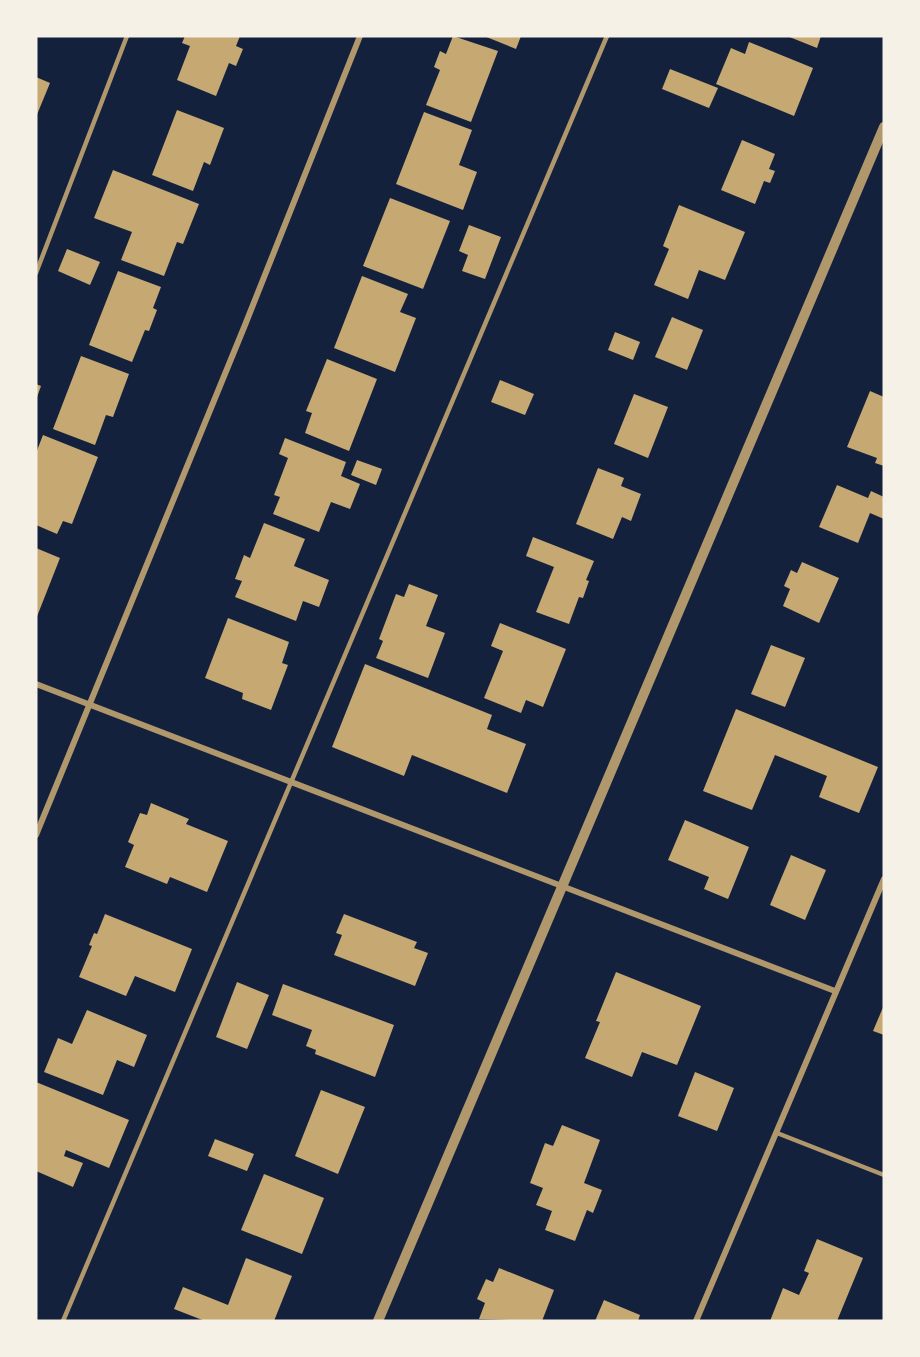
<svg xmlns="http://www.w3.org/2000/svg" width="920" height="1357" font-family="'PT Sans',sans-serif">
  <style>
    .building { fill: #c6a872 }
    .lines { fill: none; stroke-linecap: round; stroke-linejoin: round }
    .service { stroke: #b1986c; stroke-width: 4.5 }
    .minor { stroke: #b1986c; stroke-width: 6 }
    .tertiary { stroke: #b1986c; stroke-width: 10 }
  </style>
  <rect width="100%" height="100%" fill="#14213d"/>
  <!-- building -->
  <g class="building">
    <polygon points="185,36 240,36 236,46 243,49 236,66 229,63 216,96 177,80 190,46 182,43"/>
    <polygon points="453,36 498,51 471,122 426,105 440,70 434,67 440,51 446,54"/>
    <polygon points="484,36 521,36 516,49"/>
    <polygon points="787,36 821,36 817,48"/>
    <polygon points="749,42 813,68 794,116 716,84 731,48 745,54"/>
    <polygon points="670,69 718,88 709,108 662,89"/>
    <polygon points="36,77 50,83 36,117"/>
    <polygon points="177,110 224,128 210,165 204,162 193,191 152,175"/>
    <polygon points="424,112 472,130 459,165 477,172 463,210 396,184"/>
    <polygon points="742,140 775,154 769,169 775,171 770,183 764,181 755,204 721,190"/>
    <polygon points="113,170 199,204 183,244 177,242 164,276 121,260 132,232 94,218"/>
    <polygon points="390,198 450,221 423,289 363,266"/>
    <polygon points="679,205 745,232 725,280 699,270 688,299 654,285 669,249 663,246"/>
    <polygon points="469,225 501,237 485,279 462,271 468,255 459,251"/>
    <polygon points="67,249 100,262 90,285 58,271"/>
    <polygon points="118,271 161,287 153,308 157,310 149,331 145,330 132,362 89,345"/>
    <polygon points="362,276 408,294 400,312 416,318 395,372 334,348"/>
    <polygon points="672,317 703,330 687,370 655,357"/>
    <polygon points="615,332 640,342 633,360 608,350"/>
    <polygon points="81,356 129,374 113,417 106,415 95,445 53,429"/>
    <polygon points="327,359 377,379 349,451 305,433 312,413 306,411"/>
    <polygon points="500,380 534,394 525,415 491,402"/>
    <polygon points="36,384 41,386 36,400"/>
    <polygon points="870,391 884,397 884,466 875,463 877,458 847,447"/>
    <polygon points="634,394 668,407 648,458 614,444"/>
    <polygon points="43,435 98,457 72,524 63,521 57,534 36,525 36,453"/>
    <polygon points="285,438 346,462 341,476 360,484 350,509 331,502 319,532 273,514 280,497 274,495 288,458 279,454"/>
    <polygon points="357,460 382,469 376,485 351,475"/>
    <polygon points="598,468 624,478 621,486 641,494 631,521 622,517 613,539 576,524"/>
    <polygon points="837,485 868,498 871,491 884,497 884,519 870,513 858,543 819,527"/>
    <polygon points="264,523 305,539 294,566 329,580 319,607 303,601 296,621 235,597 242,581 235,579 244,555 250,558"/>
    <polygon points="533,537 594,561 586,580 589,581 583,598 579,597 569,624 536,612 554,567 526,556"/>
    <polygon points="36,548 60,558 36,619"/>
    <polygon points="802,562 839,578 819,623 783,606 790,589 784,586 791,570 797,573"/>
    <polygon points="409,584 438,595 426,626 445,633 428,678 376,658 383,641 379,639 396,594 404,597"/>
    <polygon points="228,618 289,642 282,663 288,665 271,710 242,699 243,693 205,678"/>
    <polygon points="500,623 566,649 543,707 526,700 521,713 484,698 503,651 491,646"/>
    <polygon points="771,645 805,658 785,707 751,694"/>
    <polygon points="365,664 492,715 487,729 526,744 507,793 412,755 404,776 332,747"/>
    <polygon points="736,709 878,767 859,813 819,797 827,776 775,755 752,810 703,791"/>
    <polygon points="151,803 189,819 186,824 228,841 207,892 170,877 167,884 125,867 134,845 128,842 140,813 147,815"/>
    <polygon points="685,820 749,847 728,899 704,889 709,877 668,860"/>
    <polygon points="791,855 826,870 805,920 770,905"/>
    <polygon points="105,914 192,949 175,992 135,976 126,996 79,977 92,946 89,945 94,933 97,934"/>
    <polygon points="344,914 417,942 414,948 428,953 415,986 334,955 342,935 336,933"/>
    <polygon points="616,972 701,1006 677,1065 642,1052 632,1077 585,1058 600,1022 596,1021"/>
    <polygon points="237,982 269,995 247,1049 216,1037"/>
    <polygon points="283,984 394,1025 375,1077 315,1054 316,1050 306,1046 312,1030 272,1015"/>
    <polygon points="884,1005 884,1035 873,1031"/>
    <polygon points="87,1010 147,1035 134,1067 117,1060 103,1095 44,1072 58,1038 72,1044"/>
    <polygon points="695,1072 734,1088 717,1131 678,1116"/>
    <polygon points="36,1082 129,1120 109,1168 66,1150 64,1156 83,1163 73,1187 36,1171"/>
    <polygon points="321,1090 365,1107 338,1174 295,1156"/>
    <polygon points="562,1125 600,1140 584,1183 602,1190 593,1213 587,1210 575,1241 545,1230 552,1211 536,1205 543,1188 530,1183 545,1143 553,1146"/>
    <polygon points="215,1139 254,1154 247,1171 208,1156"/>
    <polygon points="264,1174 324,1198 302,1254 241,1230"/>
    <polygon points="817,1239 863,1258 837,1321 770,1321 783,1288 799,1295 809,1273 804,1271"/>
    <polygon points="246,1258 292,1276 274,1321 205,1321 174,1309 183,1287 228,1305"/>
    <polygon points="499,1268 554,1290 542,1321 479,1319 485,1303 477,1299 486,1279 493,1282"/>
    <polygon points="604,1300 640,1315 638,1321 595,1321"/>
  </g>
  <g class="lines">
    <!-- service -->
    <g class="service">
      <polyline points="36,273 127,36"/>
      <polyline points="777,1133 884,1175"/>
      <polyline points="63,1321 607,36"/>
    </g>
    <!-- minor -->
    <g class="minor">
      <polyline points="36,684 835,991"/>
      <polyline points="36,835 245,325 360,36"/>
      <polyline points="696,1321 884,879"/>
    </g>
    <!-- tertiary -->
    <polyline class="tertiary" points="378,1321 884,127"/>
  </g>
  <!-- border -->
  <rect width="920" height="1357" fill="none" stroke="#f6f1e7" stroke-width="75"/>
</svg>
